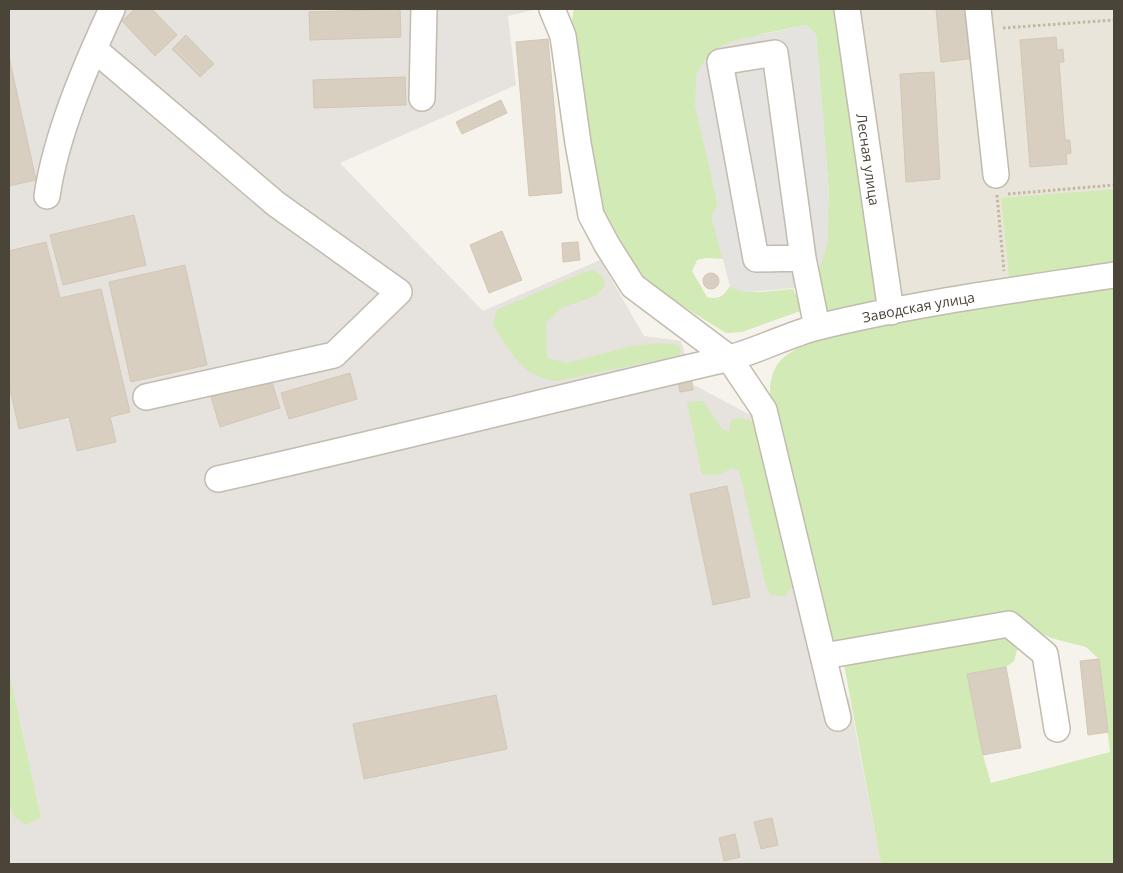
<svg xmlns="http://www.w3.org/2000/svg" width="1123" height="873" font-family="'Open Sans',sans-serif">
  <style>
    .residential { fill: #eae5da }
    .industrial { fill: #e6e2dd }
    .green { fill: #d2eab5; fill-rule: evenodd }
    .parking { fill: #e5e3e0 }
    .building { fill: #d8cfc1; stroke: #d3c7b4 }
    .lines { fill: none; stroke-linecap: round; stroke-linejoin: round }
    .minor-casing { stroke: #c2bbae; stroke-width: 28 }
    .path { stroke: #c4b79f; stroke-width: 3; stroke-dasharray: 2.5 2.5; stroke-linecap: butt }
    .minor { stroke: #fff; stroke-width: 25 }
    .labels { text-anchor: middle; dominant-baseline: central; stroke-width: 5; stroke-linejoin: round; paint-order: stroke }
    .street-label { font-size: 14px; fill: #4b4439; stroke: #fff }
  </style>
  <rect width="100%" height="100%" fill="#f6f3ec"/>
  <!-- residential -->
  <polygon class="residential" points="853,9 1114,9 1114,268 897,306"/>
  <!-- industrial -->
  <polygon class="industrial" points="9,9 538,9 508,16 516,85 340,163 483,311 600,260 644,336 681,341 694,385 758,419 824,700 849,697 881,864 9,864 9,806 15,817 41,817 9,671"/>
  <!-- green -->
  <g class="green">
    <path d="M574,9H840L877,296L870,309L830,322L815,286L829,194L816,35L806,25L762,34L711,174L718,206L712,216L723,259L706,258L697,260L692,271L707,297C720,300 723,296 730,286C747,297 774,290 793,289L803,310L742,332L726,333L652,287L628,261L609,234L600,201L571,25Z"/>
    <polygon points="1114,189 1114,267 1010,286 1001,198"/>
    <path d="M593,270L603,277L605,286L595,296L561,308L546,323L547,358L567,363L632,346L661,343L679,345L681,352L678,356L556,381C522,377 509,351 493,324L497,310L582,273Z"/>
    <path d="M1114,283V864H881L842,654L827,642L771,409C765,357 787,352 829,336ZM1031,628L1051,638L1086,647L1099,659L1110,752L991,783L983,755L967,675L1006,667L1014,661L1019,643Z"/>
    <path d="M703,401L722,429L729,432L731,420L738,418L752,421L756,430L792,587L785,596L771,595L766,586L739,470L731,468C721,475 713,477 702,474L687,402Z"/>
    <polygon points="9,671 41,817 26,825 15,817 9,806"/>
  </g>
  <!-- parking -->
  <polygon class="parking" points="806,25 816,35 819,63 829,194 828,241 815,286 750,292 737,290 730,286 711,216 718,206 695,106 696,75 710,52 732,41"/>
  <!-- building -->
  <g class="building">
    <polygon points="135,9 152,9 177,35 155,56 122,21"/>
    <polygon points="400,9 401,37 310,40 309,12"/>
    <polygon points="936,9 973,9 977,58 941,62"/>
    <polygon points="186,35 214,64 200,77 172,49"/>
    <polygon points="1056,37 1057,50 1063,49 1064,62 1059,62 1065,140 1070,140 1071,153 1066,154 1067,164 1030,167 1020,40"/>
    <polygon points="548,39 562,193 529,196 516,42"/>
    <polygon points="9,57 36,180 9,186"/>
    <polygon points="934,72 940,179 906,182 900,74"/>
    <polygon points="405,77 406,105 314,108 313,80"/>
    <polygon points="501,100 507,113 462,134 456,122"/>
    <polygon points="134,215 146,265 63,285 50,235"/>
    <polygon points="502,231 522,280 489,293 470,245"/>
    <polygon points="46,242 60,298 101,289 130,412 110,417 116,442 77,451 69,417 19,429 9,385 9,251"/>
    <polygon points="578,242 580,260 563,262 562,243"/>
    <polygon points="185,265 207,365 131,382 109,282"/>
    <circle cx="711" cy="281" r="8"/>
    <polygon points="350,373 357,399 289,419 281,393"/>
    <polygon points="690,375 693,390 680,392 677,377"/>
    <polygon points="271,379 280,408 220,427 211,397"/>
    <polygon points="727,486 750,597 713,605 690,494"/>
    <polygon points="1099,659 1108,732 1088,735 1080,661"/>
    <polygon points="1006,667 1021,748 983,755 967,674"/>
    <polygon points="496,695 507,749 364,779 353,724"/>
    <polygon points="772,818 778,845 761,849 754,822"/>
    <polygon points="735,834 740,857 724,861 719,838"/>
  </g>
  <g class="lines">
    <defs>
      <g id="minor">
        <polyline points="552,9 563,36 578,143 591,215 607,245 633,286 729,358 764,410 838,718"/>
        <path id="s1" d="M847,9L891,312"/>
        <polyline points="978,9 996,175"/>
        <polyline points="94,49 276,204 399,292 334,355 146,397"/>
        <polyline points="422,98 424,9"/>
        <path d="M47,196C56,134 86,65 112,9"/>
        <polyline points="803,258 756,259 720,62 775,53 803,258 817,327"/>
        <path id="s2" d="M218,479C388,441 557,398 726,359C758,351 787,335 818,327C915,303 1016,290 1114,275"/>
        <polyline points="824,656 1009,624 1045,654 1057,729"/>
      </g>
    </defs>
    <!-- minor casing -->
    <use href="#minor" class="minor-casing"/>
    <!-- path -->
    <g class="path">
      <polyline points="1003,28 1114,20"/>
      <polyline points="1008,194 1114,185"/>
      <polyline points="997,195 1004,271"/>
    </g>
    <!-- minor -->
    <use href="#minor" class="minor"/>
  </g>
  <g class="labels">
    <!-- street labels -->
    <g class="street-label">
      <text stroke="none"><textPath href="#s1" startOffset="152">Лесная улица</textPath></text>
      <text stroke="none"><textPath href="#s2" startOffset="722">Заводская улица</textPath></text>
    </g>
  </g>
  <!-- border -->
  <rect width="1123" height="873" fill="none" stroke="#4b4439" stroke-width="20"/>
</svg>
